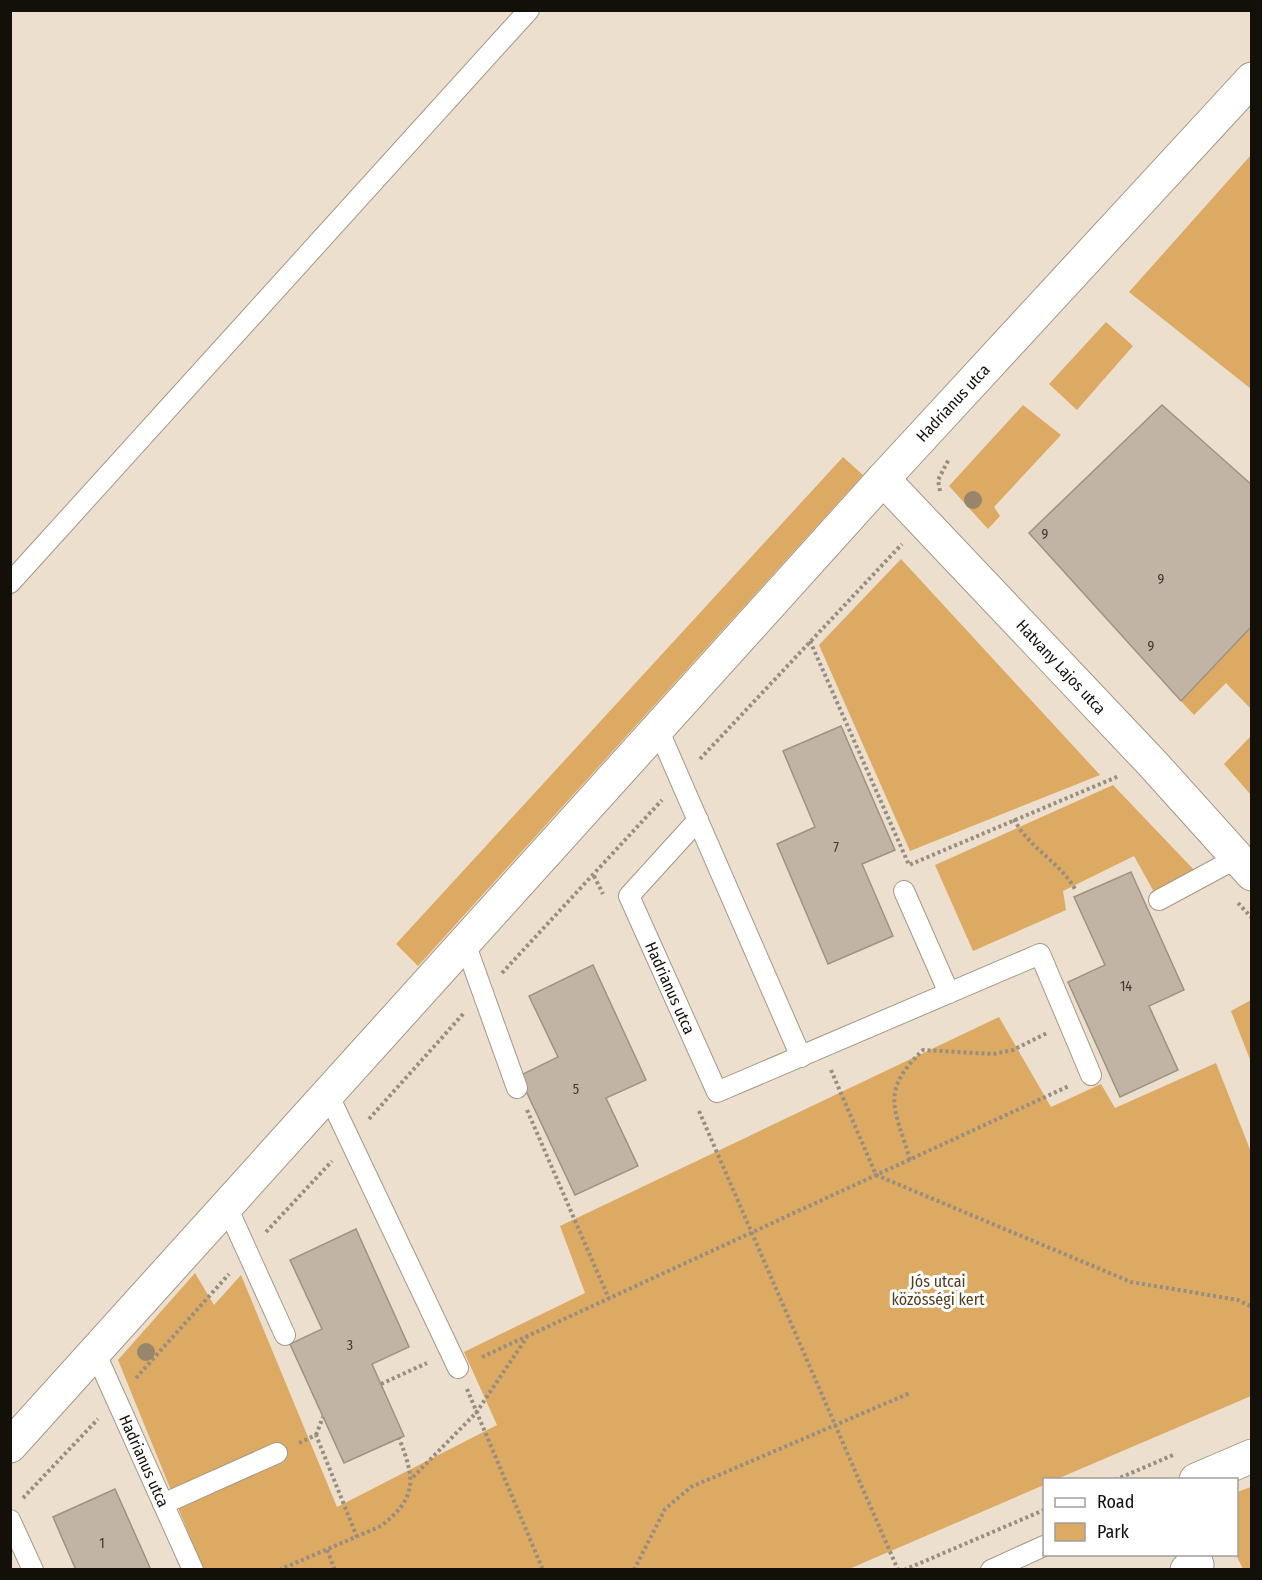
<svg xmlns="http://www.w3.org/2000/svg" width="1262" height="1580" font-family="'Fira Sans Condensed',sans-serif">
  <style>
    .green { fill: #dcaa63 }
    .building { fill: #c1b4a4; stroke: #9f9282; stroke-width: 1.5 }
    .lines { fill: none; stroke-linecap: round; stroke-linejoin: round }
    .service-casing { stroke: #a49887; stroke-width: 22 }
    .minor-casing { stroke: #a49887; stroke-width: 35 }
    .tertiary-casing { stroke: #a49887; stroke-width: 35 }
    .path { stroke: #978d80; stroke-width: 4; stroke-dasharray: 3 3; stroke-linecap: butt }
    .service { stroke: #fff; stroke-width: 20 }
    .minor { stroke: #fff; stroke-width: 33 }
    .tertiary { stroke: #fff; stroke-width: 33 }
    .tree { fill: #98866b }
    .labels { text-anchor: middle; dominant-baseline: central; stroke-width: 6; stroke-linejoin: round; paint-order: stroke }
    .number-label { font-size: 14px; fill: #3e3830 }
    .street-label { font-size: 16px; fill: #130f09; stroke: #fff }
    .park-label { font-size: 16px; fill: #543d1a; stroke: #fff }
  </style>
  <rect width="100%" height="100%" fill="#ecdfcd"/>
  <!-- green -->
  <g class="green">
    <polygon points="1251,155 1251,389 1129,292"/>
    <polygon points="1106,322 1133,346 1077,410 1049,384"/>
    <polygon points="1023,405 1061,435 994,507 1000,516 988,529 949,486"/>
    <polygon points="843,457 863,475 418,966 396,944"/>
    <polygon points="901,559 1100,775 910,851 819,645"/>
    <polygon points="1251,626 1251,709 1226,683 1194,715 1181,701"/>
    <polygon points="1251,736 1251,795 1224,764"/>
    <polygon points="1113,785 1195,871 1154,892 1134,856 1063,891 1066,910 973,951 935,865"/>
    <polygon points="1251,1000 1251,1062 1231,1011"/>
    <polygon points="999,1017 1051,1107 1101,1084 1115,1108 1216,1063 1251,1152 1251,1396 1057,1479 1044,1480 1044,1485 849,1569 203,1569 118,1360 195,1273 214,1305 241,1275 337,1507 497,1425 464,1352 585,1293 560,1226"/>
    <polygon points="1251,1487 1251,1569 1243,1569 1236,1555 1237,1492"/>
  </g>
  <!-- building -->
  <g class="building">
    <polygon points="1162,405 1252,485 1252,626 1181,701 1029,533"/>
    <polygon points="841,726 895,850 862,864 893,936 828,964 777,844 815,827 783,751"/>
    <polygon points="1131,872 1184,990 1149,1006 1178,1070 1120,1097 1068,982 1105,965 1074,897"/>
    <polygon points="593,965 646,1080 606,1098 638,1166 575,1195 519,1076 558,1057 529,996"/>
    <polygon points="356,1229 409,1347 372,1364 404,1436 344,1463 290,1344 322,1329 290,1260"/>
    <polygon points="115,1489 151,1570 76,1570 53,1517"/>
  </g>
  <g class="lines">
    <defs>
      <g id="service">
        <polyline points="10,583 529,10"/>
        <polyline points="658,729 801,1057"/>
        <polyline points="698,820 629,896 717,1092 1040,954 1091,1075"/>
        <polyline points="904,891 949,993"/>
        <polyline points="1159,900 1237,858"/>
        <polyline points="465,943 517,1088"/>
        <polyline points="328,1094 458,1368"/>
        <polyline points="227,1207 285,1335"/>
        <polyline points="95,1352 193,1570"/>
        <polyline points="163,1504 277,1453"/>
        <polyline points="10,1520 33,1570"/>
        <polyline points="991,1570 1044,1546"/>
      </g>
      <g id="minor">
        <polyline points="883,479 1252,79"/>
        <polyline points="1196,1480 1252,1456"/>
        <polyline points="1187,1570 1197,1565 1193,1554"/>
      </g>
      <polyline id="tertiary" points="10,1446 883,479 1152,763 1252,874"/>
    </defs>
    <!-- service casing -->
    <use href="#service" class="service-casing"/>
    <!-- minor casing -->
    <use href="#minor" class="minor-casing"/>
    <!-- tertiary casing -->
    <use href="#tertiary" class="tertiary-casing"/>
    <!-- path -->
    <g class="path">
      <polyline points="940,491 938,480 949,459"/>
      <polyline points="810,641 909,865 1119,776"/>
      <polyline points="700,759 902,544"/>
      <path d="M1014,819C1029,849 1061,862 1076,891"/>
      <polyline points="594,876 603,894"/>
      <polyline points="1238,903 1252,918"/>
      <polyline points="502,973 662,800"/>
      <polyline points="831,1070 876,1175 1131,1282 1238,1300 1252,1307"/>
      <polyline points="527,1110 609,1299"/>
      <polyline points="699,1111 898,1570"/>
      <polyline points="369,1119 464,1013"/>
      <path d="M910,1160C895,1108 879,1092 923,1050L993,1054L1013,1050L1047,1033"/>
      <polyline points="266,1232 332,1161"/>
      <polyline points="482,1357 1069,1086"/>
      <polyline points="136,1378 229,1274"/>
      <polyline points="381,1384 427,1363"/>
      <polyline points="467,1389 543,1570"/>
      <polyline points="316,1435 323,1417"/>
      <polyline points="299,1443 316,1435 357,1537"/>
      <polyline points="413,1477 476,1413 527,1337"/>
      <polyline points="1115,1480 1173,1455"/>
      <polyline points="23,1498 98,1419"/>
      <polyline points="327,1550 335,1570"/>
      <path d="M279,1570L381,1526C418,1497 415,1479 399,1438"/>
      <polyline points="634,1570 665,1509 691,1487 910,1393"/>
      <polyline points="904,1570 1044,1510"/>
    </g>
    <!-- service -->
    <use href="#service" class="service"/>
    <!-- minor -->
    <use href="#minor" class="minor"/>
    <!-- tertiary -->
    <use href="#tertiary" class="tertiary"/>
  </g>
  <!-- trees -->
  <g class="tree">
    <circle cx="973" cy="500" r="9"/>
    <circle cx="146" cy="1352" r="9"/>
  </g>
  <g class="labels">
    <!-- number labels -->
    <g class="number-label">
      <text x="1045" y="534">9</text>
      <text x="1161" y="579">9</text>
      <text x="1151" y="646">9</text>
      <text x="836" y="847">7</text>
      <text x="1126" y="986">14</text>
      <text x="576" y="1089">5</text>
      <text x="350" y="1345">3</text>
      <text x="102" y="1543">1</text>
    </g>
    <!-- street labels -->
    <g class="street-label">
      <text transform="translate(953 403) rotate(-47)">Hadrianus utca</text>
      <text transform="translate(1061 667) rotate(47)">Hatvany Lajos utca</text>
      <text transform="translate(670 988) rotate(66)">Hadrianus utca</text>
      <text transform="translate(144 1461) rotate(66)">Hadrianus utca</text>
    </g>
    <!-- park labels -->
    <g class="park-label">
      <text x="938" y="1281">Jós utcai<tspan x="938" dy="18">közösségi kert</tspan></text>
    </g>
  </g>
  <!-- border -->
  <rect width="1262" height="1580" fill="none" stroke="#130f09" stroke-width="24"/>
  <!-- legend -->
  <rect x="1043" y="1478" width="195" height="78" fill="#ffffff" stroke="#a19f9d" stroke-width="1.5"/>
  <rect x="1055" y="1498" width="30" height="9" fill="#ffffff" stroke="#a19f9d" stroke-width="1.5"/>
  <text x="1097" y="1508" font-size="18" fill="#130f09">Road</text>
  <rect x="1055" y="1523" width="30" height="18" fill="#dcaa63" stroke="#a19f9d" stroke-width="1.5"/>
  <text x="1097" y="1538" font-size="18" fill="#130f09">Park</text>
</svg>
